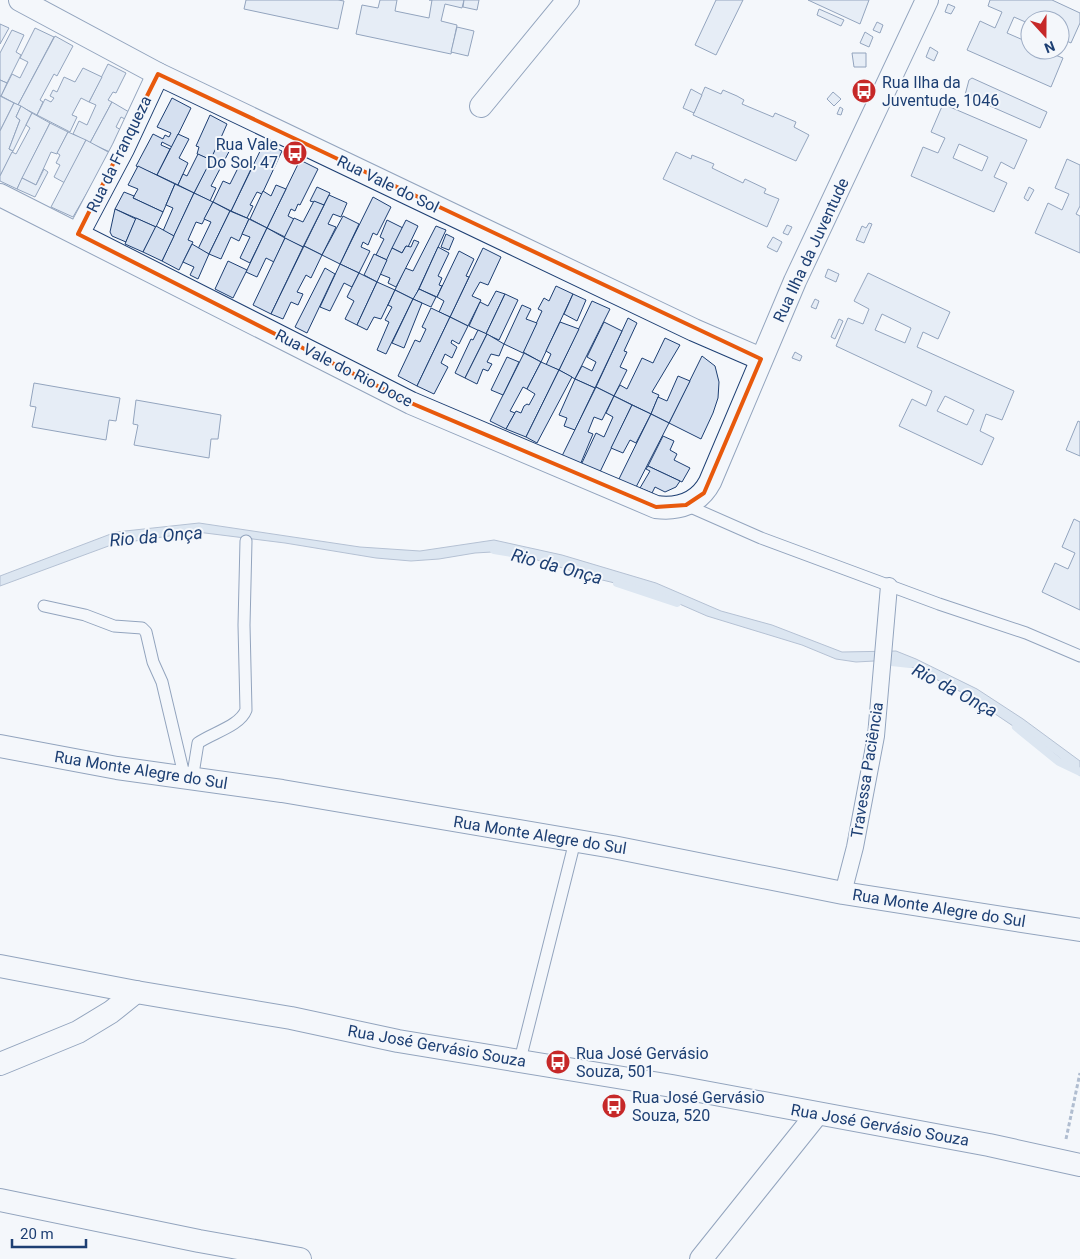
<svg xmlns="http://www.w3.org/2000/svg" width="1080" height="1259" font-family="Roboto,sans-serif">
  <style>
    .water { fill: #bed0e5; stroke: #687fa3 }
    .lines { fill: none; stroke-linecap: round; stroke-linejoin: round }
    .stream { stroke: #bed0e5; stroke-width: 8 }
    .building { fill: #d5e0f0; stroke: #1d3f73; fill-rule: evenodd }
    .service-casing { stroke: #1d3f73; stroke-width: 13 }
    .pedestrian-casing { stroke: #1d3f73; stroke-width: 18 }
    .minor-casing { stroke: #1d3f73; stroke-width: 24 }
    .path { stroke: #5e769c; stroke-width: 3; stroke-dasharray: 4 2.5; stroke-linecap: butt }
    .service { stroke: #f4f7fb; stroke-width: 11 }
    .pedestrian { stroke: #f4f7fb; stroke-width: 16 }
    .minor { stroke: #f4f7fb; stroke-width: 22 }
    .marked { fill: none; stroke: #e8590c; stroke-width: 4; stroke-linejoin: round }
    .labels { text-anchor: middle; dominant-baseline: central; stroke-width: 4; stroke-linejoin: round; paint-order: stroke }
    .poi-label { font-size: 16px; fill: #1d3f73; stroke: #f4f7fb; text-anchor: start }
    .street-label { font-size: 16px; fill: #1d3f73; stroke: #f4f7fb }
    .water-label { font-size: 18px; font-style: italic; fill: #1d3f73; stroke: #f4f7fb }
  </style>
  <rect width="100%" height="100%" fill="#f4f7fb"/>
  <!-- water -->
  <polygon class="water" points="199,523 360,547 420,551 494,540 562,555 656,583 721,611 772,625 842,652 896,651 916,659 977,689 1023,719 1080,761 1080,776 1056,755 967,695 914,668 893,660 856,662 836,659 802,645 707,616 652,592 594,578 509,551 475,553 439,559 411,561 376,558 285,543 197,532 114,544 0,586 0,576 116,532"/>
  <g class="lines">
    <!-- stream -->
    <g class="stream">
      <polyline points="494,550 529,556"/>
      <polyline points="617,583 677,603"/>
      <polyline points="882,661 910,664"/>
      <polyline points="1016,727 1059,762 1080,772"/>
    </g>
  </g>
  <!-- building -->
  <g class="building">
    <polygon points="246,0 338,0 344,1 338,29 244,9"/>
    <polygon points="380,0 397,0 395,11 429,18 432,0 429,0 464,0 462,8 445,4 441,21 457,25 451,54 356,34 362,5 378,8"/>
    <polygon points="464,0 479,0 477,10 463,7"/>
    <polygon points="716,0 743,0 716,55 695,45"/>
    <polygon points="808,0 869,0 860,24"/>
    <polygon points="990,0 1052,0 1080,13 1080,23 1071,43 1060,38 1060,20 1030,20 1030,24 1014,17 1007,33 1030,43 1030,50 1051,50 1050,53 1063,58 1051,87 967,50 980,21 995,28 1002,12 988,6"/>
    <polygon points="948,4 955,7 951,14 945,12"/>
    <polygon points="819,9 844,20 841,26 817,15"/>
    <polygon points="877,22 883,25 880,33 873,30"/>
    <polygon points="0,24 9,28 0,44"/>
    <polygon points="457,27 474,31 468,56 451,52"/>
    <polygon points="35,28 54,37 18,105 1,96 12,74 20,78 28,62 20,58"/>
    <polygon points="12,30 24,35 16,52 21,55 7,83 0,80 0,53"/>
    <polygon points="865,32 873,37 869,47 860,43"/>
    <polygon points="55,36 73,46 57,76 54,74 40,100 43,102 37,115 18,105"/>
    <polygon points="930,47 938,52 934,61 926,57"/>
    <polygon points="852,53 866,53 866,67 854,67"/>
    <polygon points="108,64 126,73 116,93 113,92 108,100 112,102 90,143 73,134 79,121 87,125 96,105 89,102"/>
    <polygon points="83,68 102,77 89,102 81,98 72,115 77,117 70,132 37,115 45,99 51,102 54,98 50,96 53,90 57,92 64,77 75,82"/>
    <polygon points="972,78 1047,112 1040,128 965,95 969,80"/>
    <polygon points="0,80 7,83 1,96 0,96"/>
    <polygon points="705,87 721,94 723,90 737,96 744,100 742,104 773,117 775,113 796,122 794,127 809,135 796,161 693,115"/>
    <polygon points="691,89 702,95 694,113 683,108"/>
    <polygon points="833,92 841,99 834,106 827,99"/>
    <polygon points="0,96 14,103 0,131"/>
    <polygon points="172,98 191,108 172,147 162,142 161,145 170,149 157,175 136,166 153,134 163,139 165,135 169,137 171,133 157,127"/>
    <polygon points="112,102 129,112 125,119 121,117 116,127 121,130 110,152 90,143"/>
    <polygon points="14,103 21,106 16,117 20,120 9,149 13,151 0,176 0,131"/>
    <path d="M943,104L1027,140L1014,169L1001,162L994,177L1007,183L994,212L911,176L923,147L938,153L945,138L931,132ZM959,144L988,157L982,171L953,158Z"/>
    <polygon points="21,106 32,113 13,151 9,149 20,120 16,117"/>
    <polygon points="840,107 843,109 841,115 837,114"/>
    <polygon points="32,113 50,123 17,189 0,181 0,176 12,152 16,154 30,128 26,125"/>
    <polygon points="210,115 227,124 211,160 197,154 199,147 196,146"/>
    <polygon points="50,123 68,132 57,154 51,152 36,185 22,178"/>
    <polygon points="68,132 86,140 65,183 54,177 60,165 56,163 60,155 57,153"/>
    <polygon points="178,134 189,139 179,158 188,163 178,185 157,175"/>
    <polygon points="221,138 233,144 211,186 216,188 210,201 194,193"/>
    <polygon points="86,140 110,153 73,217 51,207"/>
    <polygon points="264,143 282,151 262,194 257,192 250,205 253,206 247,218 231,211"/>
    <polygon points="676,152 691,159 692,155 714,164 712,168 743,183 745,179 766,189 764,193 779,199 767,227 663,179"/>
    <polygon points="198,154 211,160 194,193 178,185 183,174 187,176"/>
    <polygon points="1067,159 1080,165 1080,206 1076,214 1080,216 1080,253 1035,233 1048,203 1062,210 1069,194 1055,188"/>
    <polygon points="300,160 318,169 300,205 298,204 295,211 291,209 288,216 294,219 285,237 267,228"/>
    <polygon points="240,164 251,169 231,211 213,202 223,181 230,184"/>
    <polygon points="138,166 175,184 163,212 133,198 138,189 128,185"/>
    <polygon points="44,169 48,172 35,197 17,189 22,178 36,185"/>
    <polygon points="175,184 194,193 174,236 163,231 173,208 166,205"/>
    <polygon points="276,185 286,189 267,228 250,219 263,191 271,196"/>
    <polygon points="317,187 330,193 324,205 310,201"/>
    <polygon points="1029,187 1034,190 1028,201 1024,198"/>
    <polygon points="124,192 134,196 133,198 163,212 156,227 115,209"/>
    <polygon points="194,193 213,202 202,224 196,222 188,240 193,242 179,270 162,261"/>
    <polygon points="329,195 347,203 341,217 333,214 328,224 336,227 322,255 304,246"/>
    <polygon points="373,197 391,207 377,235 373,233 368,245 363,242 361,247 370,251 359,273 340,264"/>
    <polygon points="314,201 324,205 303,247 284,238 294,218 303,222"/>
    <polygon points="213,202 230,211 209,254 198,249 211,222 204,219"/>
    <polygon points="115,209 136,219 126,242 112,236 110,232"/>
    <polygon points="230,211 249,219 239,241 231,237 221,259 209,254"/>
    <polygon points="343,216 359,224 340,264 322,255"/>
    <polygon points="136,218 156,227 143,252 125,244"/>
    <polygon points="249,219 267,228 250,263 240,258 250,237 242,234"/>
    <polygon points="387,220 403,228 387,260 376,255 384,239 380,237"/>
    <polygon points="406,220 418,226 408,247 406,246 402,253 392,248"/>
    <polygon points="869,223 872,224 864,243 856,240 862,226 866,228"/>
    <polygon points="787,225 792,227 788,235 783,233"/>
    <polygon points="156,226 174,236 162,261 143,252"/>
    <polygon points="436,226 446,230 415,297 413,299 395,290 405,268 413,271"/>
    <polygon points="267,228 285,238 274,262 266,258 257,277 246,272"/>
    <polygon points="446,234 454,238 449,250 441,247"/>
    <polygon points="773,237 782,242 777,252 767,247"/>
    <polygon points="285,238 303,247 271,314 253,305"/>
    <polygon points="414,240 419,242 396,287 388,283 390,278 380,274 392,248 402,253 406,246 411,247"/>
    <polygon points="192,244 209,254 198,279 190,275 194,267 183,262"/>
    <polygon points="304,246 322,255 311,278 306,275 297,292 303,294 298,305 291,302 283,319 271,314"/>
    <polygon points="438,247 449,253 438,276 442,278 439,285 442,286 437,297 419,289"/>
    <polygon points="483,248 501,257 488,285 480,282 472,296 481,300 468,326 450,317"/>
    <polygon points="459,251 474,259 466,276 469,277 450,317 439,312 444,301 437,297"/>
    <polygon points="374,254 387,260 377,282 364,275"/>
    <polygon points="228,261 247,270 233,298 215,289"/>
    <polygon points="340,264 359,273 352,287 344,283 330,311 320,307"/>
    <polygon points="325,268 335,274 307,333 295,327"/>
    <polygon points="828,269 839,274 836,282 825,277"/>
    <polygon points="359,273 377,282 357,325 345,319 354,301 347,297"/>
    <path d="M868,273L950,312L938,339L923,332L917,347L1014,391L1002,420L986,414L980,431L994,438L982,465L899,426L912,399L926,406L932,391L836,346L848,318L863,324L869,309L854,301ZM882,314L911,328L905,343L875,330ZM945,396L974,410L967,425L937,411Z"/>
    <polygon points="377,282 395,290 381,319 374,317 367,330 357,325"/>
    <polygon points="556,286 573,294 541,362 523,352 542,311 538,309 544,298 549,301"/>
    <polygon points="419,289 436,297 431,307 413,299"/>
    <polygon points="395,290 413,299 386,354 377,350 389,322 385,320 392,307 388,305"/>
    <polygon points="496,291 505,294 486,334 469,326 480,302 488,306"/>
    <polygon points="505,294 518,300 499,340 486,334"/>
    <polygon points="573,294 586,300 577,321 564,314"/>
    <polygon points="413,299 422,303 404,348 392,343"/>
    <polygon points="815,299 819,301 816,309 811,307"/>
    <polygon points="592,301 610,309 575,379 559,370"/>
    <polygon points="522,305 531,309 526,319 537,323 523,353 504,344"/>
    <polygon points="431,308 450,317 417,386 398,376 415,340 420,342 426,329 422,327"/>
    <polygon points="450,317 468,326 459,344 452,340 451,343 457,347 452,358 445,354 441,363 448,367 434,394 417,386"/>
    <polygon points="628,318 637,323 624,351 627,352 620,367 627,370 614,396 596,387"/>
    <polygon points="839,319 843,321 835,339 831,337"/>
    <polygon points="560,322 579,329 559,370 546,365 551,354 546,351"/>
    <polygon points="604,322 622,331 595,388 575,379 582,366 592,371 596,362 587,357"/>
    <polygon points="478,330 487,334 465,378 455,373 471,339 473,340"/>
    <polygon points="487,334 504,344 499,356 491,354 487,362 492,364 488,371 483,369 477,384 465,378"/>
    <polygon points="665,338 680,345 652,392 659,395 651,414 614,396 620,385 627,389 642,358 653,363"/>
    <polygon points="795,352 802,356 800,361 792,358"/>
    <polygon points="524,353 541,362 527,389 523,387 510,411 515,413 506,429 490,421"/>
    <polygon points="702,356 715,366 719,382 718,398 713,413 701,439 669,423"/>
    <polygon points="507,357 519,362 503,395 491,390"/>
    <polygon points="541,362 559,370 526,437 506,429 516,411 521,413 524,406 527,404 529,405 535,394 527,389"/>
    <polygon points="559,370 572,377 537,443 526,437"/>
    <polygon points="678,376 690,381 669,423 651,414 658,397 667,401"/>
    <polygon points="575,379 595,388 575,430 564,426 567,418 559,415"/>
    <polygon points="34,383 120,398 116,421 109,420 106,440 32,427 36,407 30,406"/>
    <polygon points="596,387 614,396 602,420 594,417 588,432 593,434 580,465 562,456"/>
    <polygon points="614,396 632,405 599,474 581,465 596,433 604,437 613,417 606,413"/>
    <polygon points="136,400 221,415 218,439 211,439 209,458 134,445 138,425 133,424"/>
    <polygon points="632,405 651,414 636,443 630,440 623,453 611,448"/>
    <polygon points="651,414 669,423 634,491 617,483"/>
    <polygon points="1078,421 1080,422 1080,456 1066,450"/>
    <polygon points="663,436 674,441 670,450 677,454 674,460 690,468 682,482 648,466"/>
    <polygon points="648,466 680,481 676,487 665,492 655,487 652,493 647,491 640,488 650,471 646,469"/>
    <polygon points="1074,519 1080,522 1080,610 1042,592 1055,563 1068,569 1075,553 1062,547"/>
  </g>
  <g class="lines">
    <defs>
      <g id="service">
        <polyline points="686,505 761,538 939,604 1026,633 1080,656"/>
        <polyline points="44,606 85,615 114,626 142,628 146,632 153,662 162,682 185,779"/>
        <path d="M192,780L198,743C212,733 240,726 246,710L244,625L246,541"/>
        <polyline points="520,1060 575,841"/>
      </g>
      <polyline id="pedestrian" points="843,893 855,847 876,736 889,586"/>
      <g id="minor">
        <polyline points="20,0 158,74 694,330 761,359"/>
        <polyline points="481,106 568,0"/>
        <path d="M0,195L411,403L656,507C679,510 699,503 710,482L795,281L927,0"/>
        <polyline points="78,234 123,149 158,74"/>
        <polyline points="0,746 117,768 282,791 613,847 843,893 1080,930"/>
        <polyline points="0,966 136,992 291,1018 398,1041 672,1086 989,1145 1080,1165"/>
        <polyline points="0,1064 78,1032 111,1012 136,992"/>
        <polyline points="0,1200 199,1241 300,1259"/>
        <polyline points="701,1259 817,1114"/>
      </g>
    </defs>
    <!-- service casing -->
    <use href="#service" class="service-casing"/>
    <!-- pedestrian casing -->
    <use href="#pedestrian" class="pedestrian-casing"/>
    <!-- minor casing -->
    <use href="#minor" class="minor-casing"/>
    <!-- path -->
    <polyline class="path" points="1066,1139 1080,1073"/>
    <!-- service -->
    <use href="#service" class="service"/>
    <!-- pedestrian -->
    <use href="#pedestrian" class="pedestrian"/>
    <!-- minor -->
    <use href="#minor" class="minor"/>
  </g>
  <!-- marked area -->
  <path d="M0 0H1080V1259H0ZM158,74L761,359L704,493L686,505L656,507L411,403L78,234Z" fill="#f4f7fb" fill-opacity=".55" fill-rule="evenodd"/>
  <path class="marked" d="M158,74L761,359L704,493L686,505L656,507L411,403L78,234Z"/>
  <!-- icons -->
  <defs>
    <symbol id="bus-disc" viewBox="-11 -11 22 22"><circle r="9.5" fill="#c62828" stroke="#f4f7fb"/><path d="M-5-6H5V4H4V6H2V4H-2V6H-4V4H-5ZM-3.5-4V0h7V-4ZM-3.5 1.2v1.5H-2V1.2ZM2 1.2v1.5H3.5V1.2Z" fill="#fff"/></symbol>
  </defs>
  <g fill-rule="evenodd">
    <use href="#bus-disc" x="850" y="77" width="28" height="28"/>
    <use href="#bus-disc" x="281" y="139" width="28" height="28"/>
    <use href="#bus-disc" x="544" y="1048" width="28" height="28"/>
    <use href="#bus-disc" x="600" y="1092" width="28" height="28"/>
  </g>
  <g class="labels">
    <!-- poi labels -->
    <g class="poi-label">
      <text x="882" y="82">Rua Ilha da<tspan x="882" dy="18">Juventude, 1046</tspan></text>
      <text x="278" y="144" text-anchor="end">Rua Vale<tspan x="278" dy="18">Do Sol, 47</tspan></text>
      <text x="576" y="1053">Rua José Gervásio<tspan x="576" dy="18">Souza, 501</tspan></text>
      <text x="632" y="1097">Rua José Gervásio<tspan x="632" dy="18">Souza, 520</tspan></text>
    </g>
    <!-- street labels -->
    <g class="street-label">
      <text transform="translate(119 154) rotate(-64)">Rua da Franqueza</text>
      <text transform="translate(388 184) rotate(26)">Rua Vale do Sol</text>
      <text transform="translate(811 250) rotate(-65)">Rua Ilha da Juventude</text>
      <text transform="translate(344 368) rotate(27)">Rua Vale do Rio Doce</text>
      <text transform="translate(141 770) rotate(9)">Rua Monte Alegre do Sul</text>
      <text transform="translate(867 770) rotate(-81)">Travessa Paciência</text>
      <text transform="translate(540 835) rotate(9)">Rua Monte Alegre do Sul</text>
      <text transform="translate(939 908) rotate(9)">Rua Monte Alegre do Sul</text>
      <text transform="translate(437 1046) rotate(10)">Rua José Gervásio Souza</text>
      <text transform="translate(880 1125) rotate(10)">Rua José Gervásio Souza</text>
    </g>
    <!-- water labels -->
    <g class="water-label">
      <text transform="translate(156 536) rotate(-5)">Rio da Onça</text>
      <text transform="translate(557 566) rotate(15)">Rio da Onça</text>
      <text transform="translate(955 690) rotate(28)">Rio da Onça</text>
    </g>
  </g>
  <!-- north arrow -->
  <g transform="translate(1045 35) rotate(159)"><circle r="24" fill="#f4f7fb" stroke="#9eadc5"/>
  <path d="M0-4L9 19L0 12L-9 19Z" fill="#c62828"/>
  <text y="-8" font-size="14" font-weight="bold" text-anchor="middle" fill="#1d3f73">N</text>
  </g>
  <!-- scale -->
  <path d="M12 1239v8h74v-8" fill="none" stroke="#1d3f73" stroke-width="2.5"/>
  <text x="20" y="1239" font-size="15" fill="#1d3f73" stroke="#f4f7fb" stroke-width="4" paint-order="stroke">20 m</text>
</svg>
